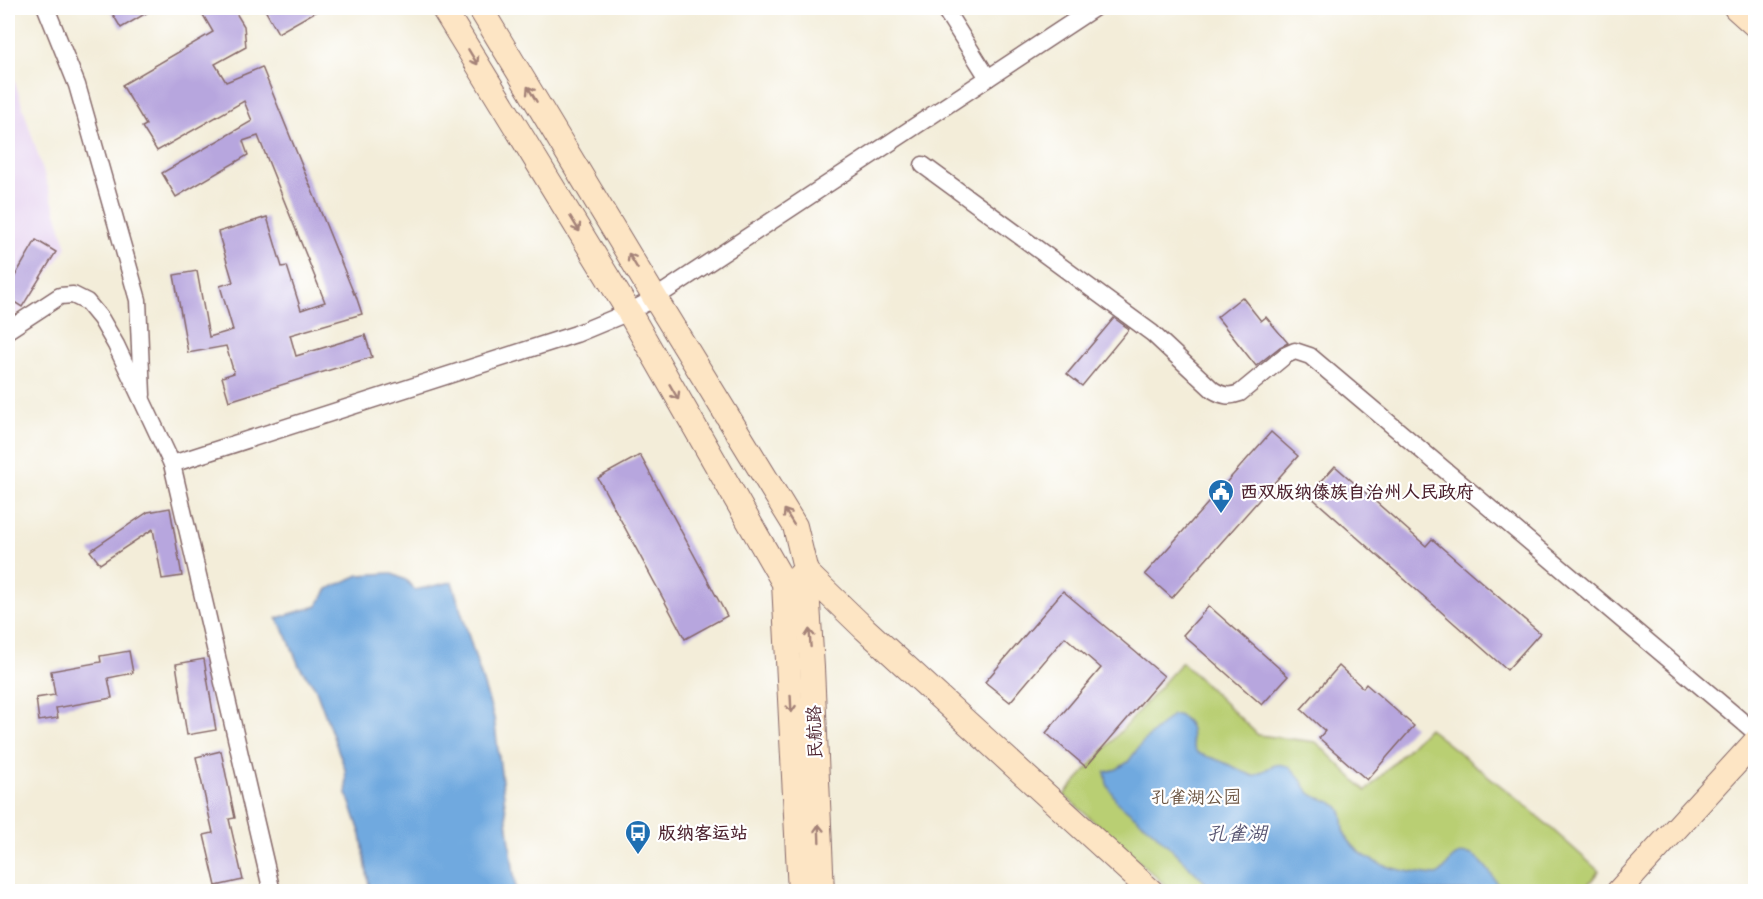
<svg xmlns="http://www.w3.org/2000/svg" width="1763" height="899" font-family="Pangolin,'LXGW WenKai TC',sans-serif">
  <style>
    .built { fill: #e6d3f0 }
    .green { fill: #b9cf73; stroke: #82774f; stroke-width: 1.5 }
    .water { fill: #6fa9df; stroke: #5c6485; stroke-width: 1.5 }
    .building { fill: #b7a6de }
    .lines { fill: none; stroke-linecap: round; stroke-linejoin: round }
    .street-casing { stroke: #856768; stroke-width: 19 }
    .secondary-casing { stroke: #856768; stroke-width: 26 }
    .street { stroke: #fff; stroke-width: 16 }
    .secondary { stroke: #fde5c4; stroke-width: 24 }
    .oneway { stroke: #a48278 }
    .labels { text-anchor: middle; dominant-baseline: central; stroke-width: 4.5; stroke-linejoin: round; paint-order: stroke }
    .poi-label { font-size: 18px; font-weight: bold; fill: #4a1f2b; stroke: #fff; text-anchor: start }
    .street-label { font-size: 18px; fill: #4a1f2b; stroke: #fff }
    .park-label { font-size: 18px; fill: #6b5441; stroke: #fff }
    .water-label { font-size: 20px; font-style: italic; fill: #595673; stroke: #fff }
  </style>
  <rect width="100%" height="100%" fill="#fff"/>
  <filter id="ink" filterUnits="userSpaceOnUse"><feTurbulence type="fractalNoise" baseFrequency=".0167" numOctaves="2"/><feDisplacementMap in="SourceGraphic" scale="12" xChannelSelector="R" yChannelSelector="G"/><feConvolveMatrix kernelMatrix="1 2 1 2 8 2 1 2 1" color-interpolation-filters="sRGB"/></filter>
  <filter id="wash" filterUnits="userSpaceOnUse"><feTurbulence type="fractalNoise" baseFrequency=".008" numOctaves="4" result="noise"/><feDisplacementMap in="SourceGraphic" scale="24" xChannelSelector="R" yChannelSelector="G"/><feGaussianBlur stdDeviation="1.35" result="paint"/><feColorMatrix in="noise" values="0 0 0 0 0 0 0 0 0 0 0 0 0 0 0 0 0 1.4 0 .05"/><feComposite in="paint" operator="in"/></filter>
  <g filter="url(#wash)">
    <rect width="100%" height="100%" fill="#f3edd9"/>
    <!-- built -->
    <polygon class="built" points="8,60 67,247 23,310 8,319"/>
    <!-- green -->
    <polygon class="green" points="1182,662 1258,735 1316,742 1366,791 1428,728 1525,805 1599,871 1582,892 1172,891 1064,795"/>
    <!-- water -->
    <g class="water">
      <polygon points="390,573 406,580 415,590 452,582 494,718 516,891 370,891 361,835 347,794 345,769 315,687 299,666 287,636 277,618 317,606 328,589 359,575"/>
      <path d="M1172,715H1178C1200,727 1186,739 1196,751C1199,755 1205,755 1209,757C1224,761 1239,770 1253,776C1262,773 1274,762 1283,765C1297,768 1301,782 1308,791C1316,801 1333,798 1340,809C1345,817 1342,828 1346,836C1364,867 1404,872 1436,875C1446,872 1445,864 1453,858C1475,841 1492,877 1503,891H1214L1154,832L1117,802L1107,784L1105,772L1117,769L1128,762L1141,744Z"/>
    </g>
    <g id="blocks">
      <!-- building -->
      <g class="building">
        <polygon points="109,8 155,8 121,28"/>
        <polygon points="199,8 233,8 244,26 246,47 215,64 226,82 262,67 354,294 355,293 362,314 290,335 296,356 365,335 372,357 229,401 222,377 234,373 226,346 188,353 174,275 197,271 209,337 233,330 220,286 233,282 218,232 267,217 282,267 287,266 301,310 325,302 258,136 243,141 248,155 176,197 162,173 252,121 244,101 157,151 142,127 146,125 122,85 213,32"/>
        <polygon points="264,8 322,8 278,33"/>
        <polygon points="36,240 56,252 22,307 8,298 8,288"/>
        <polygon points="1242,297 1261,321 1266,317 1288,343 1280,347 1256,366 1217,317"/>
        <polygon points="1114,318 1129,329 1082,386 1067,374"/>
        <polygon points="1271,432 1298,456 1172,598 1145,574"/>
        <polygon points="640,455 727,616 685,639 598,478"/>
        <polygon points="1335,466 1426,546 1432,539 1540,633 1507,670 1309,495"/>
        <polygon points="170,508 182,576 162,579 153,529 100,564 90,551 148,512"/>
        <polygon points="1063,591 1164,676 1086,767 1046,733 1101,668 1065,637 1010,702 985,682"/>
        <polygon points="1209,606 1288,676 1262,705 1183,635"/>
        <polygon points="129,651 133,673 108,678 112,698 56,708 58,718 39,721 36,698 55,695 51,671 101,662 100,656"/>
        <polygon points="204,659 216,730 187,735 176,664"/>
        <polygon points="1339,666 1363,688 1366,684 1414,726 1367,780 1319,738 1325,731 1301,709"/>
        <polygon points="221,751 235,818 229,819 243,880 216,886 204,835 213,833 196,757"/>
      </g>
    </g>
  </g>
  <g filter="url(#ink)">
    <use href="#blocks" fill-opacity="0" stroke="#856768" stroke-width="1.5"/>
    <g class="lines">
      <defs>
        <g id="street">
          <polyline points="46,8 77,85 138,300 142,395"/>
          <polyline points="944,8 988,78"/>
          <path d="M923,165L1152,333L1213,390C1223,396 1229,397 1240,393L1286,355L1295,351L1310,356L1756,733"/>
          <polyline points="8,330 60,296 73,295 87,302 101,319 116,345 172,464 272,892"/>
          <polyline points="172,464 576,334 629,312 655,298 1094,8"/>
        </g>
        <g id="secondary">
          <polyline points="443,8 629,312 784,583 800,892"/>
          <polyline points="480,8 655,298 795,526 806,572 812,668 822,892"/>
          <polyline points="1736,8 1756,26"/>
          <polyline points="800,575 806,572 865,629 1152,892"/>
          <polyline points="1618,892 1756,741"/>
        </g>
      </defs>
      <!-- street casing -->
      <use href="#street" class="street-casing"/>
      <!-- secondary casing -->
      <use href="#secondary" class="secondary-casing"/>
      <!-- street -->
      <use href="#street" class="street"/>
      <!-- secondary -->
      <use href="#secondary" class="secondary"/>
    </g>
    <!-- one-way arrows -->
    <defs><path id="oneway-shaft" d="M-6 0H5M1.5-3L5.5 0L1.5 3" fill="none" stroke-width="1.6" stroke-linecap="round" stroke-linejoin="round" transform="scale(1.5)"/></defs>
    <g class="oneway">
      <use href="#oneway-shaft" transform="translate(473 57) rotate(59)"/>
      <use href="#oneway-shaft" transform="translate(532 94) rotate(-121)"/>
      <use href="#oneway-shaft" transform="translate(575 224) rotate(59)"/>
      <use href="#oneway-shaft" transform="translate(633 261) rotate(-121)"/>
      <use href="#oneway-shaft" transform="translate(674 392) rotate(60)"/>
      <use href="#oneway-shaft" transform="translate(789 517) rotate(-122)"/>
      <use href="#oneway-shaft" transform="translate(810 638) rotate(-94)"/>
      <use href="#oneway-shaft" transform="translate(791 704) rotate(87)"/>
      <use href="#oneway-shaft" transform="translate(819 833) rotate(-92)"/>
    </g>
  </g>
  <!-- icons -->
  <defs>
    <symbol id="civic-pin" viewBox="-11 -11 22 30"><path d="M0 17L-7.5 6A9.5 9.5 0 1 1 7.5 6Z" fill="#1f6fb2" stroke="#fff"/><path d="M-.6-6.5H3V-4.5H.6V-3L4-1V1h2V6H-6V1h2V-1L-.6-3ZM-1.2 2.5V6h2.4V2.5Z" fill="#fff"/></symbol>
    <symbol id="bus-pin" viewBox="-11 -11 22 30"><path d="M0 17L-7.5 6A9.5 9.5 0 1 1 7.5 6Z" fill="#1f6fb2" stroke="#fff"/><path d="M-5-6H5V4H4V6H2V4H-2V6H-4V4H-5ZM-3.5-4V0h7V-4ZM-3.5 1.2v1.5H-2V1.2ZM2 1.2v1.5H3.5V1.2Z" fill="#fff"/></symbol>
  </defs>
  <g fill-rule="evenodd">
    <use href="#civic-pin" x="1206" y="477" width="30" height="40"/>
    <use href="#bus-pin" x="623" y="818" width="30" height="40"/>
  </g>
  <g class="labels">
    <!-- poi labels -->
    <g class="poi-label">
      <text x="1240" y="492">西双版纳傣族自治州人民政府</text>
      <text x="658" y="833">版纳客运站</text>
    </g>
    <!-- street labels -->
    <g class="street-label">
      <text transform="translate(815 732) rotate(-92)">民航路</text>
    </g>
    <!-- park labels -->
    <g class="park-label">
      <text x="1196" y="797">孔雀湖公园</text>
    </g>
    <!-- water labels -->
    <g class="water-label">
      <text x="1237" y="833">孔雀湖</text>
    </g>
  </g>
  <!-- margin -->
  <rect width="1763" height="899" fill="none" stroke="#fff" stroke-width="30"/>
</svg>
